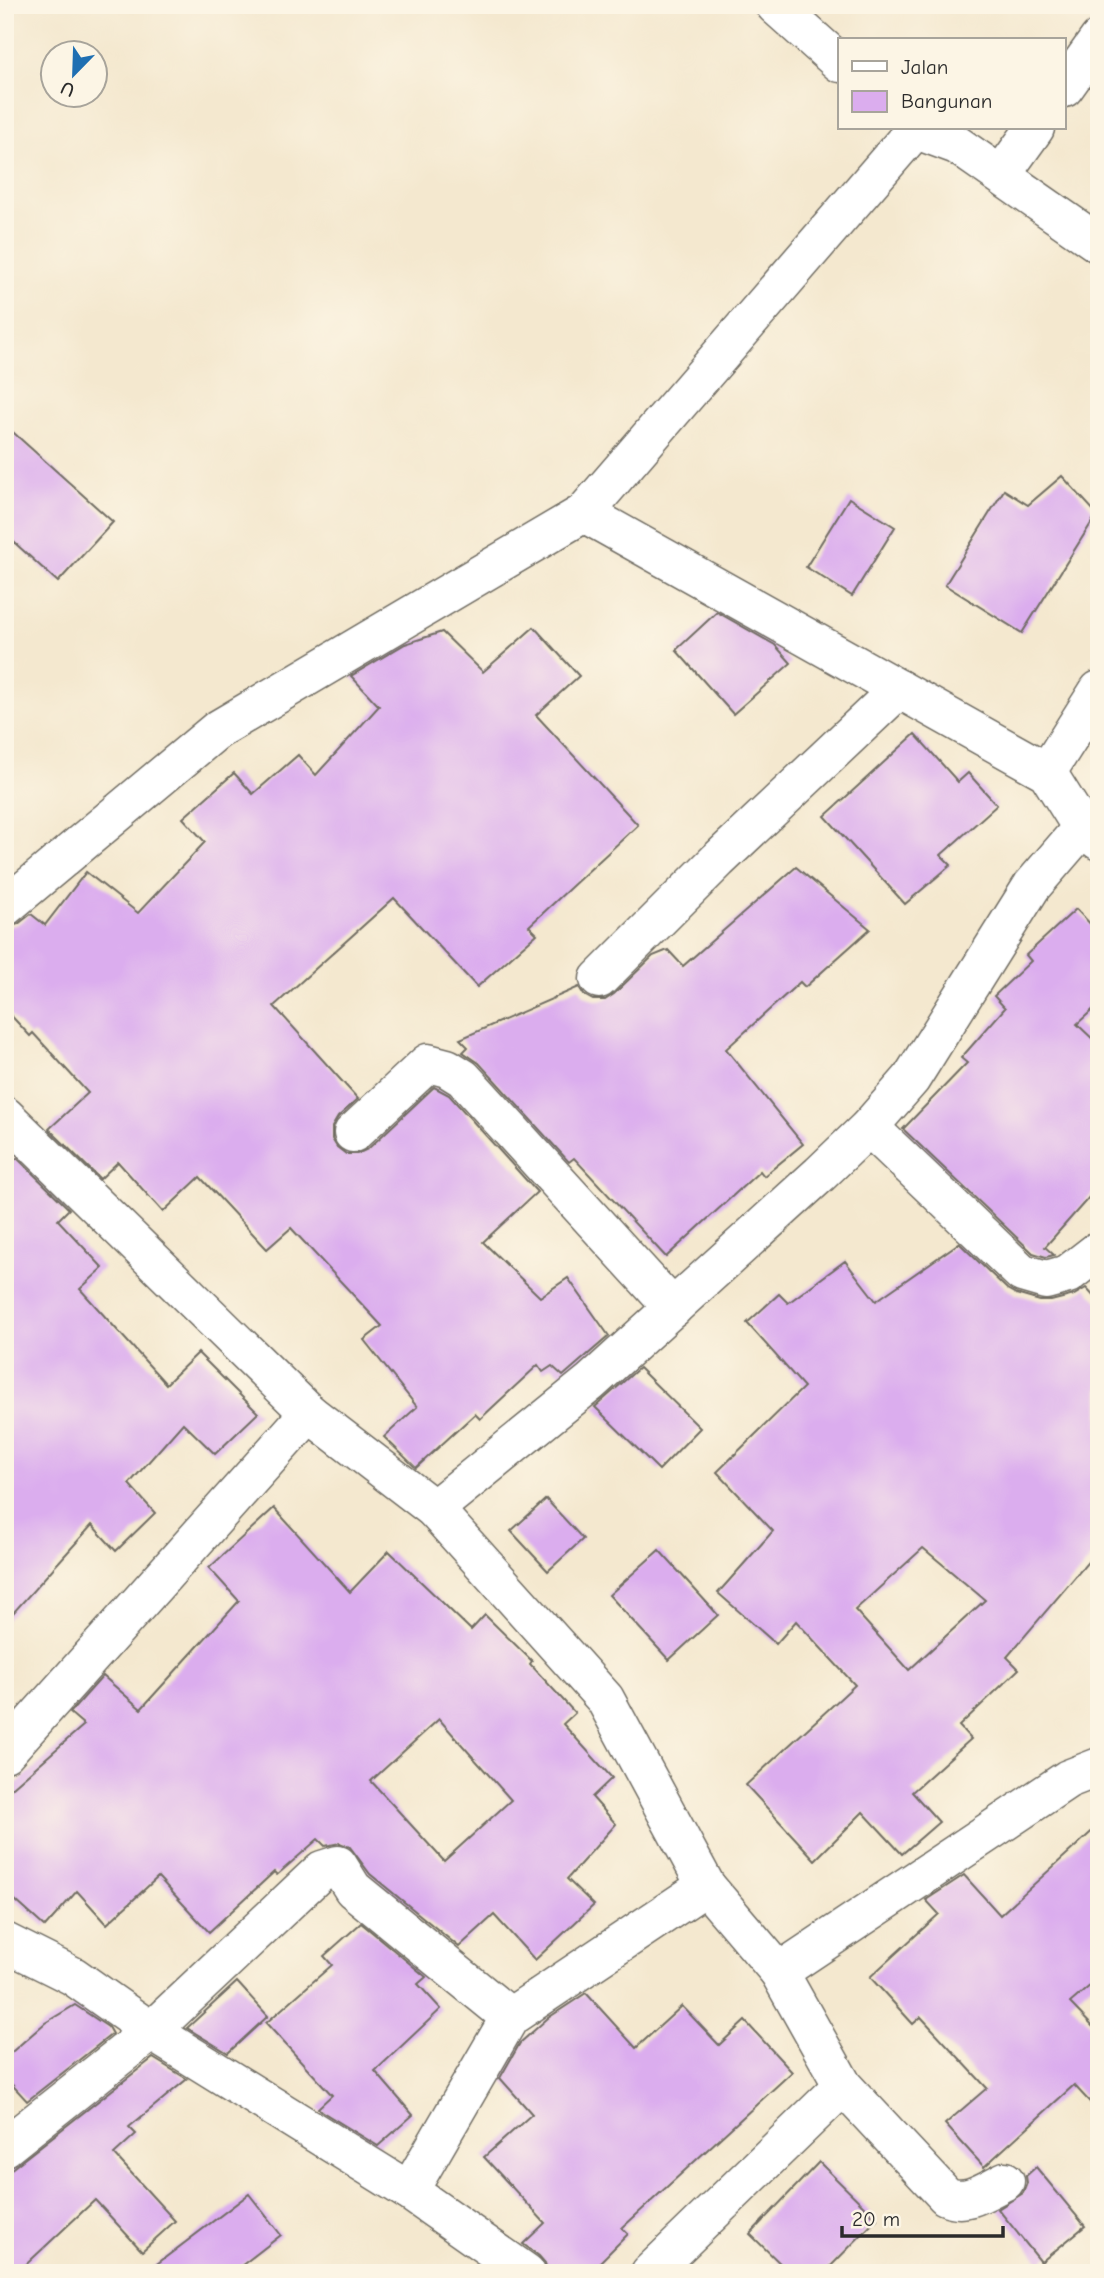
<svg xmlns="http://www.w3.org/2000/svg" width="1104" height="2278" font-family="'Comic Neue',sans-serif">
  <style>
    .building { fill: #dbadee; fill-rule: evenodd }
    .lines { fill: none; stroke-linecap: round; stroke-linejoin: round }
    .street-casing { stroke: #716d64; stroke-width: 41 }
    .street { stroke: #fff; stroke-width: 38 }
  </style>
  <rect width="100%" height="100%" fill="#fcf5e5"/>
  <filter id="ink" filterUnits="userSpaceOnUse"><feTurbulence type="fractalNoise" baseFrequency=".0143" numOctaves="2"/><feDisplacementMap in="SourceGraphic" scale="14" xChannelSelector="R" yChannelSelector="G"/><feConvolveMatrix kernelMatrix="1 2 1 2 8 2 1 2 1" color-interpolation-filters="sRGB"/></filter>
  <filter id="wash" filterUnits="userSpaceOnUse"><feTurbulence type="fractalNoise" baseFrequency=".00686" numOctaves="4" result="noise"/><feDisplacementMap in="SourceGraphic" scale="28" xChannelSelector="R" yChannelSelector="G"/><feGaussianBlur stdDeviation="1.57" result="paint"/><feColorMatrix in="noise" values="0 0 0 0 0 0 0 0 0 0 0 0 0 0 0 0 0 1.4 0 .05"/><feComposite in="paint" operator="in"/></filter>
  <g filter="url(#wash)">
    <rect width="100%" height="100%" fill="#f4e8cf"/>
    <g id="blocks">
      <!-- building -->
      <g class="building">
        <polygon points="5,425 113,522 58,582 5,534"/>
        <polygon points="1062,476 1097,514 1022,633 945,585 1004,490 1028,505"/>
        <polygon points="849,498 895,527 852,596 806,567"/>
        <polygon points="717,612 775,645 791,663 733,714 676,650"/>
        <polygon points="534,627 579,676 536,715 638,825 529,926 537,934 477,987 394,898 274,1006 358,1099 338,1117 332,1127 332,1139 337,1147 346,1154 357,1154 368,1149 434,1087 449,1095 537,1192 483,1242 540,1297 568,1278 609,1336 563,1376 552,1366 543,1372 538,1365 480,1419 475,1414 416,1468 384,1437 417,1407 364,1340 382,1326 291,1228 267,1249 200,1177 163,1212 118,1162 100,1179 49,1129 88,1093 33,1033 30,1036 5,1009 5,928 18,924 31,914 45,925 86,872 138,913 205,842 183,818 234,773 253,794 298,755 316,775 379,706 351,676 405,644 442,632 483,672"/>
        <polygon points="915,734 958,782 968,773 997,805 941,855 951,865 905,904 825,816"/>
        <polygon points="796,867 870,929 805,987 800,982 726,1049 803,1144 764,1176 760,1171 666,1257 574,1158 569,1162 479,1063 463,1052 468,1047 460,1039 579,987 584,995 593,1000 605,1000 614,994 653,956 668,950 683,966"/>
        <polygon points="1076,909 1099,933 1099,1004 1077,1024 1099,1045 1099,1186 1045,1247 1054,1255 1046,1257 1033,1253 903,1129 967,1063 961,1058 1005,1008 994,996 1031,961 1026,955"/>
        <polygon points="17,1158 69,1209 58,1220 103,1268 80,1289 166,1384 198,1353 258,1413 215,1454 183,1423 129,1484 155,1513 116,1551 92,1525 5,1622 5,1168"/>
        <path d="M959,1243L1007,1289L1016,1294L1040,1301H1051L1074,1295L1086,1288L1099,1302V1549L1007,1657L1019,1669L959,1726L971,1739L912,1792L939,1822L902,1854L863,1812L815,1860L746,1785L855,1685L796,1621L776,1644L718,1593L773,1531L717,1472L804,1387L747,1323L779,1294L788,1303L845,1261L876,1301ZM923,1548L985,1600L909,1670L855,1610Z"/>
        <polygon points="639,1368 700,1428 659,1470 595,1407"/>
        <polygon points="546,1499 583,1539 548,1571 511,1531"/>
        <path d="M274,1508L350,1592L389,1551L471,1630L485,1615L532,1661L530,1664L575,1713L563,1724L612,1778L592,1797L616,1824L567,1879L594,1905L535,1960L494,1915L459,1947L370,1874L350,1847L340,1843L325,1846L318,1839L277,1875L274,1872L209,1932L158,1877L107,1924L77,1891L45,1927L5,1891V1794L84,1725L70,1713L103,1676L141,1709L239,1601L209,1568ZM439,1719L511,1800L444,1861L371,1781Z"/>
        <polygon points="659,1550 718,1615 669,1660 609,1595"/>
        <polygon points="1099,1825 1099,1978 1070,2003 1099,2033 1099,2112 1074,2085 984,2167 945,2124 987,2088 921,2017 913,2024 870,1977 939,1914 926,1900 964,1875 1000,1915"/>
        <polygon points="361,1923 426,1977 418,1984 441,2009 375,2071 413,2115 378,2146 321,2111 318,2108 332,2095 266,2023 332,1965 324,1956"/>
        <polygon points="237,1982 268,2016 228,2053 187,2028"/>
        <polygon points="586,1993 636,2048 682,2006 719,2045 745,2021 792,2072 622,2228 628,2234 589,2273 548,2273 545,2263 539,2256 523,2244 545,2223 484,2157 532,2114 500,2078 520,2043 548,2018"/>
        <polygon points="75,2005 108,2027 112,2034 27,2101 5,2077 5,2058 45,2023"/>
        <polygon points="153,2058 187,2079 129,2127 136,2134 114,2154 175,2221 142,2251 95,2200 17,2273 5,2273 5,2174"/>
        <polygon points="819,2162 877,2219 824,2273 790,2273 750,2234"/>
        <polygon points="1036,2167 1085,2226 1041,2262 998,2209 1023,2193 1027,2183 1026,2176"/>
        <polygon points="249,2194 281,2235 232,2273 145,2273"/>
      </g>
    </g>
  </g>
  <g filter="url(#ink)">
    <use href="#blocks" fill-opacity="0" stroke="#716d64" stroke-width="2"/>
    <g class="lines">
      <defs>
        <g id="street">
          <polyline points="775,5 840,63"/>
          <polyline points="1064,88 1099,39"/>
          <polyline points="911,128 957,145 1099,244"/>
          <polyline points="1002,174 1035,128"/>
          <polyline points="584,513 914,131"/>
          <polyline points="1047,772 1099,690"/>
          <polyline points="5,907 217,730 584,513 1047,772 1082,828 1099,841"/>
          <polyline points="599,979 718,860 899,689"/>
          <polyline points="5,1116 309,1413 434,1509 605,1699 706,1886 510,2017 409,2191"/>
          <polyline points="869,1127 1022,1273 1046,1280 1068,1274 1099,1250"/>
          <polyline points="353,1133 428,1063 447,1068 463,1078 673,1308"/>
          <polyline points="434,1509 591,1382 820,1174 869,1127 911,1079 1032,886 1082,828"/>
          <polyline points="5,1753 309,1413"/>
          <path d="M706,1886L779,1972L843,2086L946,2196C967,2205 985,2191 1005,2181"/>
          <polyline points="5,1942 73,1976 151,2031 409,2191 526,2273"/>
          <polyline points="779,1972 1068,1779 1099,1767"/>
          <polyline points="5,2147 151,2031 322,1870 338,1865 353,1889 510,2017"/>
          <polyline points="650,2273 843,2086"/>
        </g>
      </defs>
      <!-- street casing -->
      <use href="#street" class="street-casing"/>
      <!-- street -->
      <use href="#street" class="street"/>
    </g>
  </g>
  <!-- margin -->
  <rect width="1104" height="2278" fill="none" stroke="#fcf5e5" stroke-width="28"/>
  <!-- legend -->
  <rect x="838" y="38" width="228" height="91" fill="#fcf5e5" stroke="#a8a49b" stroke-width="2"/>
  <rect x="852" y="61" width="35" height="10" fill="#ffffff" stroke="#a8a49b" stroke-width="2"/>
  <text x="901" y="74" font-size="21" fill="#2b2b2b">Jalan</text>
  <rect x="852" y="91" width="35" height="21" fill="#dbadee" stroke="#a8a49b" stroke-width="2"/>
  <text x="901" y="108" font-size="21" fill="#2b2b2b">Bangunan</text>
  <!-- north arrow -->
  <g transform="translate(74 74) rotate(203)"><circle r="33" fill="#fcf5e5" stroke="#a8a49b" stroke-width="2"/>
  <path d="M0-5L12 26L0 18L-12 26Z" fill="#1f6fb2"/>
  <text y="-10" font-size="19" font-weight="bold" text-anchor="middle" fill="#2b2b2b">U</text>
  </g>
  <!-- scale -->
  <path d="M842 2226v10h161v-10" fill="none" stroke="#2b2b2b" stroke-width="3.5"/>
  <text x="852" y="2226" font-size="21" fill="#2b2b2b" stroke="#fcf5e5" stroke-width="5" paint-order="stroke">20 m</text>
</svg>
